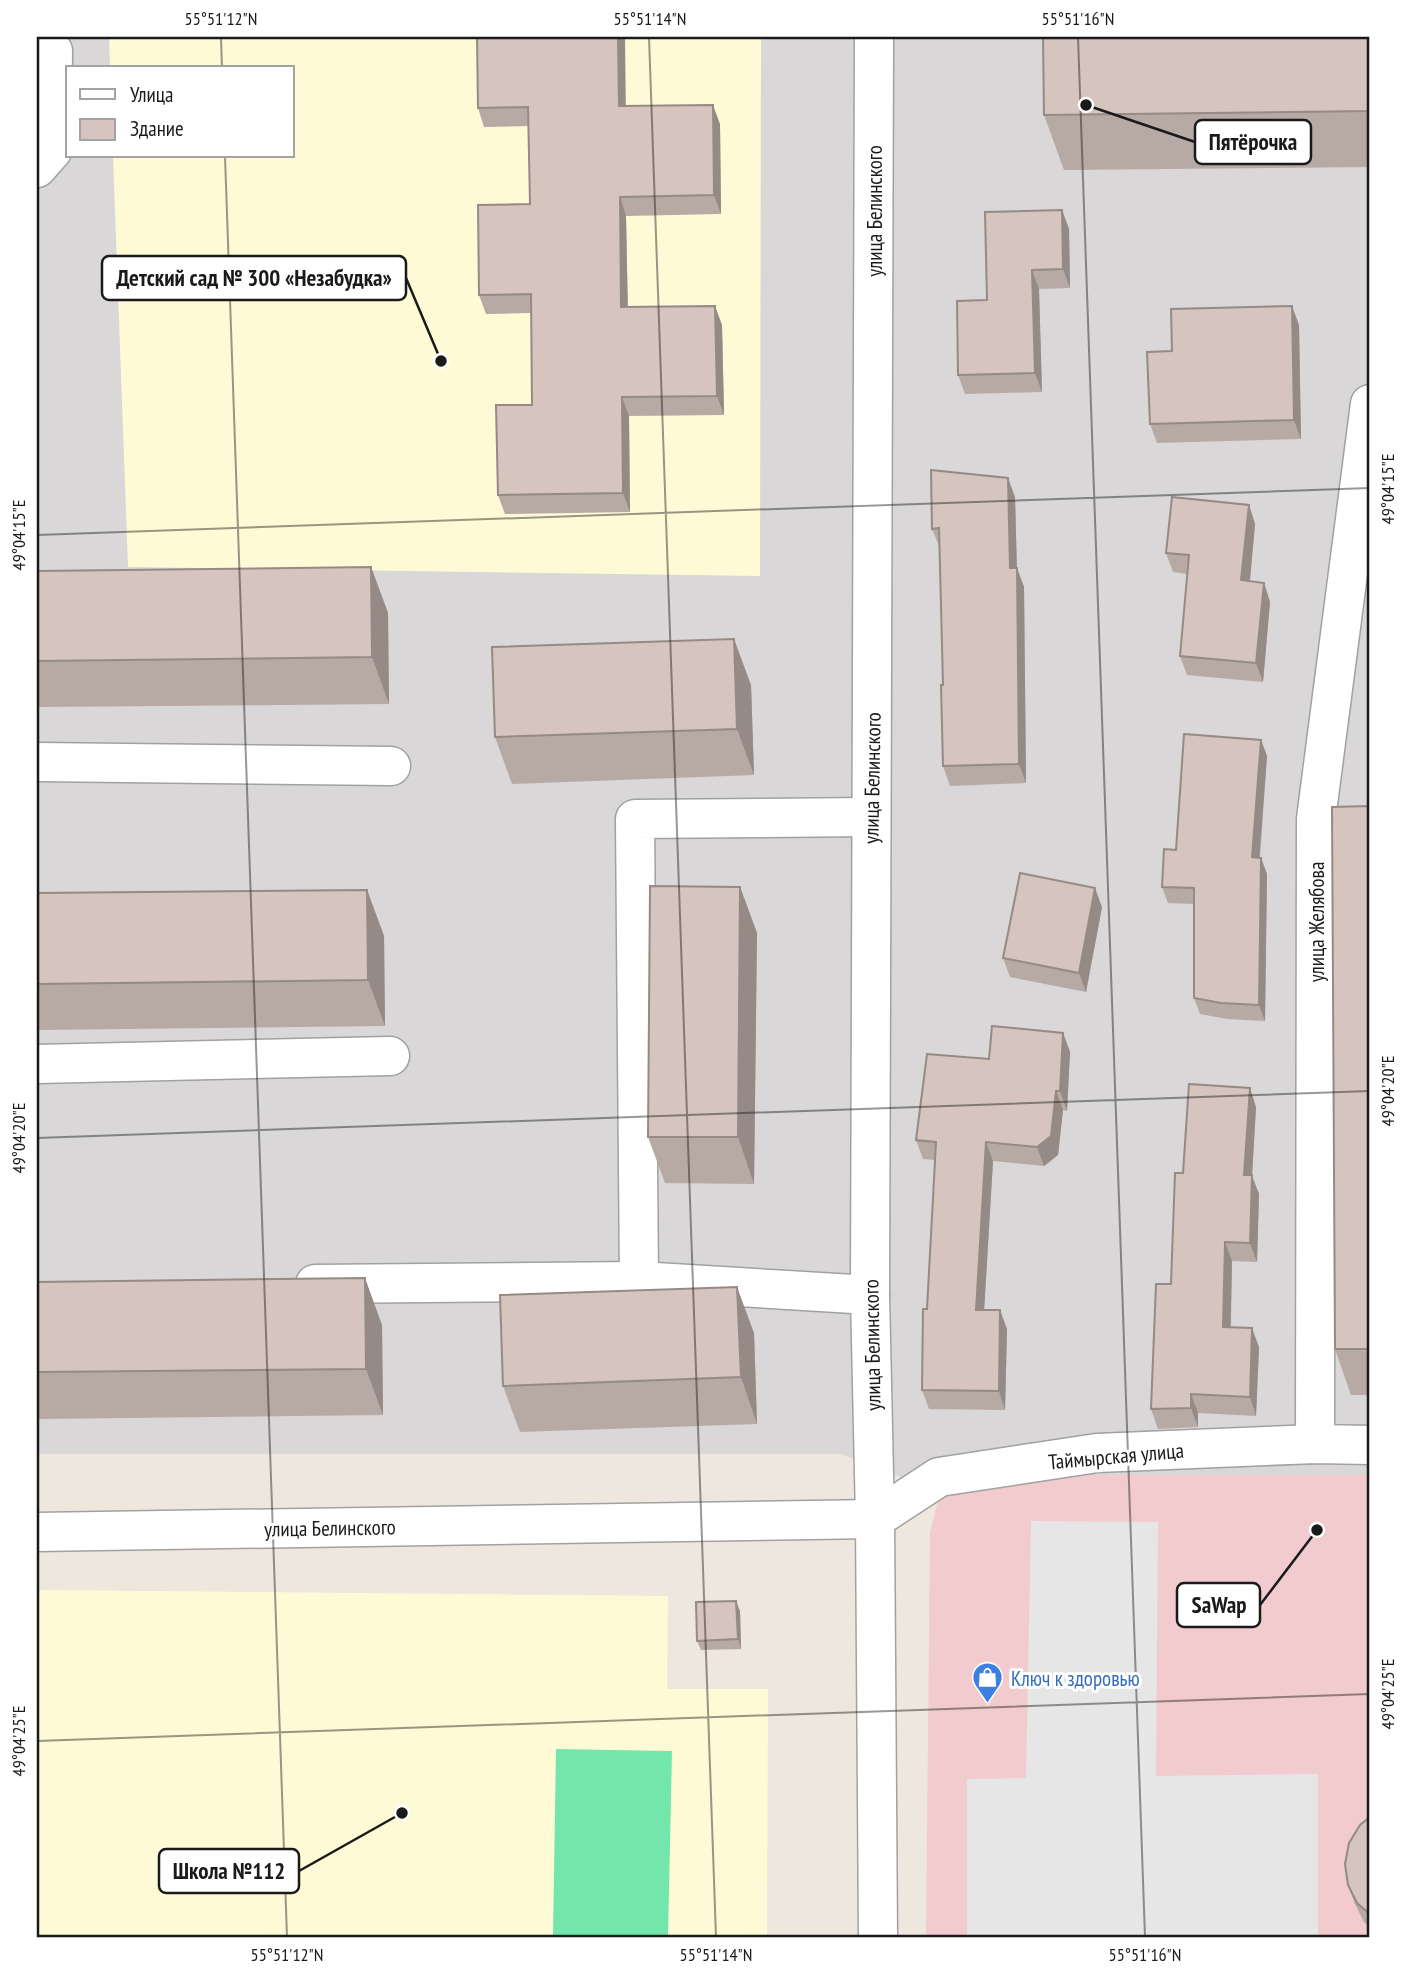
<svg xmlns="http://www.w3.org/2000/svg" width="1407" height="1974" font-family="'PT Sans Narrow',sans-serif">
  <style>
    .residential { fill: #d9d7d7; fill-rule: evenodd }
    .commercial { fill: #f1cbce }
    .education { fill: #fffad6 }
    .pitch { fill: #73e6ab }
    .parking { fill: #e6e6e6 }
    .lines { fill: none; stroke-linecap: round; stroke-linejoin: round }
    .minor-casing { stroke: #a1a1a1; stroke-width: 41 }
    .minor { stroke: #fff; stroke-width: 38 }
    .wall { fill: #b7a9a3 }
    .shaded-wall { fill: #958a85 }
    .building { fill: #d5c5be; stroke: #958a85; stroke-width: 2 }
    .ticks { fill: none; stroke: #1a1a1a; stroke-width: 2; stroke-opacity: 0.45 }
    .labels { text-anchor: middle; dominant-baseline: central; stroke-width: 6; stroke-linejoin: round; paint-order: stroke }
    .street-label { font-size: 21px; fill: #1a1a1a; stroke: #fff }
    .shop-label { font-size: 21px; fill: #366cbe; stroke: #fff; text-anchor: start }
    .leader { fill: none; stroke: #1a1a1a; stroke-width: 2.5 }
    .callout-dot { fill: #1a1a1a; stroke: #fff; stroke-width: 2.5 }
    .callout { fill: #fff; stroke: #1a1a1a; stroke-width: 2.5 }
    .callout-label { font-size: 23px; text-anchor: middle; font-weight: bold; fill: #1a1a1a }
    .neatline { fill: none; stroke: #1a1a1a; stroke-width: 2.5 }
    .ticks-label { font-size: 18px; text-anchor: middle; fill: #1a1a1a }
  </style>
  <rect width="100%" height="100%" fill="#eee7de"/>
  <!-- residential -->
  <path class="residential" d="M37,37H1370V1475H1002L940,1492L841,1454H37ZM68,68H292V156H68Z"/>
  <!-- commercial -->
  <polygon class="commercial" points="1002,1475 1370,1475 1370,1937 926,1937 930,1533 940,1492"/>
  <!-- education -->
  <g class="education">
    <polygon points="109,37 761,37 760,576 128,567 113,156 292,156 292,68 110,68"/>
    <polygon points="37,1590 668,1596 667,1689 768,1689 767,1937 37,1937"/>
  </g>
  <!-- pitch -->
  <polygon class="pitch" points="556,1749 672,1751 668,1937 553,1937"/>
  <!-- parking -->
  <polygon class="parking" points="1031,1521 1158,1522 1156,1776 1318,1774 1318,1937 967,1937 967,1779 1026,1778"/>
  <g class="lines">
    <defs>
      <g id="minor">
        <polyline points="874,37 870,1295 875,1519 878,1937"/>
        <polyline points="37,168 52,151 53,51 42,37"/>
        <polyline points="37,762 391,766"/>
        <polyline points="37,1064 390,1056"/>
        <polyline points="639,1281 635,819 871,817"/>
        <polyline points="315,1284 639,1281 870,1295"/>
        <polyline points="1315,1444 1316,819 1370,404"/>
        <polyline points="875,1519 939,1477 1097,1453 1315,1444 1370,1445"/>
        <polyline points="37,1532 875,1519"/>
      </g>
    </defs>
    <!-- minor casing -->
    <use href="#minor" class="minor-casing"/>
    <!-- minor -->
    <use href="#minor" class="minor"/>
  </g>
  <!-- wall -->
  <g class="wall">
    <polygon points="477,37 625,37 625,106 720,124 721,214 626,216 628,307 722,325 724,415 629,416 630,512 505,514 498,495 532,405 531,313 486,314 479,295 530,204 529,126 484,127 478,108"/>
    <polygon points="1370,37 1370,167 1064,170 1044,115"/>
    <polygon points="1062,210 1069,229 1070,288 1039,289 1042,392 965,394 958,375 987,300"/>
    <polygon points="1299,325 1301,439 1157,443 1150,424 1172,351"/>
    <polygon points="1015,497 1017,568 1024,587 1026,783 950,786 943,766 943,685 940,548 932,529"/>
    <polygon points="1249,505 1255,524 1250,581 1264,583 1270,602 1263,682 1187,675 1180,656 1187,574 1173,572 1166,553"/>
    <polygon points="371,567 388,613 389,704 37,707 37,571"/>
    <polygon points="751,685 754,775 512,784 495,737"/>
    <polygon points="1261,740 1267,756 1260,858 1261,858 1267,874 1265,1021 1227,1019 1200,1014 1194,998 1194,904 1168,903 1162,887"/>
    <polygon points="1370,806 1370,1395 1351,1395 1335,1349"/>
    <polygon points="740,887 757,933 754,1184 665,1183 648,1137"/>
    <polygon points="367,890 384,936 385,1026 37,1030 37,893"/>
    <polygon points="1102,907 1086,992 1010,977 1003,958"/>
    <polygon points="1063,1033 1070,1052 1067,1111 1063,1110 1058,1155 1044,1166 993,1161 984,1310 1007,1329 1005,1410 929,1409 922,1390 935,1160 923,1159 916,1140 989,1059"/>
    <polygon points="1256,1107 1252,1176 1259,1194 1257,1262 1232,1261 1231,1327 1259,1347 1256,1416 1198,1413 1198,1427 1158,1429 1151,1409 1171,1284 1183,1173"/>
    <polygon points="37,1282 382,1325 383,1415 37,1419"/>
    <polygon points="754,1333 757,1424 520,1432 503,1386"/>
    <polygon points="740,1611 741,1649 701,1650 697,1641"/>
    <polygon points="1370,1817 1370,1927 1364,1922 1355,1904 1348,1885"/>
  </g>
  <!-- shaded-wall -->
  <g class="shaded-wall">
    <polygon points="618,37 625,37 626,125 619,106"/>
    <polygon points="713,105 720,124 721,214 714,195"/>
    <polygon points="620,197 626,216 628,326 621,307"/>
    <polygon points="1062,210 1069,229 1070,288 1063,269"/>
    <polygon points="1032,270 1039,289 1042,392 1035,373"/>
    <polygon points="715,306 722,325 724,415 717,396"/>
    <polygon points="1292,306 1299,325 1301,439 1294,420"/>
    <polygon points="622,397 629,416 630,512 623,493"/>
    <polygon points="1008,478 1015,497 1017,576 1017,568 1024,587 1026,783 1019,764 1010,568"/>
    <polygon points="1249,505 1255,524 1248,600 1241,580"/>
    <polygon points="371,567 388,613 389,704 372,657"/>
    <polygon points="1264,583 1270,602 1263,682 1256,663"/>
    <polygon points="734,639 751,685 754,775 737,729"/>
    <polygon points="1261,740 1267,756 1258,874 1252,857"/>
    <polygon points="1261,858 1267,874 1265,1021 1259,1005"/>
    <polygon points="740,887 757,933 754,1184 738,1137"/>
    <polygon points="1095,888 1102,907 1086,992 1079,973"/>
    <polygon points="367,890 384,936 385,1026 368,980"/>
    <polygon points="1063,1033 1070,1052 1067,1111 1060,1091"/>
    <polygon points="1250,1088 1256,1107 1252,1176 1259,1194 1257,1262 1250,1243 1244,1175"/>
    <polygon points="1056,1091 1063,1110 1058,1155 1044,1166 1037,1147"/>
    <polygon points="986,1142 993,1161 983,1329 976,1310"/>
    <polygon points="1225,1242 1232,1261 1230,1346 1223,1327"/>
    <polygon points="365,1278 382,1325 383,1415 366,1369"/>
    <polygon points="737,1287 754,1333 757,1424 741,1377"/>
    <polygon points="1000,1310 1007,1329 1005,1410 999,1391"/>
    <polygon points="1252,1328 1259,1347 1256,1416 1250,1397"/>
    <polygon points="1191,1394 1198,1413 1198,1427 1191,1408"/>
    <polygon points="736,1601 740,1611 741,1649 738,1639"/>
  </g>
  <!-- building -->
  <g class="building">
    <polygon points="477,37 618,37 619,106 713,105 714,195 620,197 621,307 715,306 717,396 622,397 623,493 498,495 496,405 532,405 531,294 479,295 478,205 530,204 528,107 478,108"/>
    <polygon points="1043,37 1370,37 1370,111 1044,115"/>
    <polygon points="1062,210 1063,269 1032,270 1035,373 958,375 957,301 987,300 985,212"/>
    <polygon points="1292,306 1294,420 1150,424 1147,352 1172,351 1171,309"/>
    <polygon points="931,470 1008,478 1010,568 1017,568 1019,764 943,766 941,685 943,685 939,528 932,529"/>
    <polygon points="1172,497 1249,505 1241,580 1264,583 1256,663 1180,656 1189,555 1166,553"/>
    <polygon points="371,567 372,657 37,661 37,571"/>
    <polygon points="734,639 737,729 495,737 492,647"/>
    <polygon points="1184,734 1261,740 1252,857 1261,858 1259,1005 1221,1003 1194,998 1194,888 1162,887 1164,849 1176,850"/>
    <polygon points="1370,806 1370,1349 1335,1349 1332,807"/>
    <polygon points="1020,873 1095,888 1079,973 1003,958"/>
    <polygon points="650,886 740,887 738,1137 648,1137"/>
    <polygon points="367,890 368,980 37,984 37,893"/>
    <polygon points="992,1026 1063,1033 1060,1091 1056,1091 1051,1136 1037,1147 986,1142 976,1310 1000,1310 999,1391 922,1390 923,1309 927,1309 936,1142 916,1140 927,1054 989,1059"/>
    <polygon points="1189,1084 1250,1088 1244,1175 1252,1175 1250,1243 1225,1242 1223,1327 1252,1328 1250,1397 1191,1394 1191,1408 1151,1409 1156,1284 1171,1284 1175,1173 1183,1173"/>
    <polygon points="365,1278 366,1369 37,1372 37,1282"/>
    <polygon points="737,1287 741,1377 503,1386 500,1295"/>
    <polygon points="736,1601 738,1639 697,1641 696,1602"/>
    <polygon points="1370,1817 1370,1914 1357,1903 1348,1885 1345,1864 1349,1843 1360,1825"/>
  </g>
  <!-- ticks -->
  <path class="ticks" d="M221,37L222,68M649,37L716,1937M1078,37L1145,1937M225,156L287,1937M37,535L1370,488M37,1138L1370,1091M37,1741L1370,1694"/>
  <!-- icons -->
  <defs>
    <symbol id="shop-pin" viewBox="-11 -11 22 30"><path d="M0 17L-7.5 6A9.5 9.5 0 1 1 7.5 6Z" fill="#3f7fe0" stroke="#fff"/><path d="M-5-2.5h2.3a2.7 3.5 0 0 1 5.4 0H5L5.5 6h-11ZM-1.5-2.5h3a1.5 2.3 0 0 0-3 0Z" fill="#fff"/></symbol>
  </defs>
  <g fill-rule="evenodd">
    <use href="#shop-pin" x="970" y="1660" width="35" height="47"/>
  </g>
  <g class="labels">
    <!-- street labels -->
    <g class="street-label">
      <text transform="translate(874 211) rotate(-90)">улица Белинского</text>
      <text transform="translate(872 778) rotate(-89)">улица Белинского</text>
      <text transform="translate(1316 922) rotate(-90)">улица Желябова</text>
      <text transform="translate(872 1345) rotate(-91)">улица Белинского</text>
      <text transform="translate(1116 1456) rotate(-5)">Таймырская улица</text>
      <text transform="translate(330 1528) rotate(-1)">улица Белинского</text>
    </g>
    <!-- shop labels -->
    <g class="shop-label">
      <text x="1011" y="1678">Ключ к здоровью</text>
    </g>
  </g>
  <!-- callouts -->
  <path class="leader" d="M1086 105L1195 142M441 361L406 278M1317 1530L1260 1605M402 1813L299 1871"/>
  <g class="callout-dot">
    <circle cx="1086" cy="105" r="7"/>
    <circle cx="441" cy="361" r="7"/>
    <circle cx="1317" cy="1530" r="7"/>
    <circle cx="402" cy="1813" r="7"/>
  </g>
  <g class="callout">
    <rect x="1195" y="120" width="116" height="44" rx="7"/>
    <rect x="102" y="256" width="304" height="44" rx="7"/>
    <rect x="1177" y="1583" width="83" height="44" rx="7"/>
    <rect x="159" y="1849" width="140" height="44" rx="7"/>
  </g>
  <g class="callout-label">
    <text x="1253" y="150">Пятёрочка</text>
    <text x="254" y="286">Детский сад № 300 «Незабудка»</text>
    <text x="1219" y="1613">SaWap</text>
    <text x="229" y="1879">Школа №112</text>
  </g>
  <!-- border -->
  <rect width="1407" height="1974" fill="none" stroke="#ffffff" stroke-width="77"/>
  <!-- legend -->
  <rect x="66" y="66" width="228" height="91" fill="#ffffff" stroke="#a3a3a3" stroke-width="2"/>
  <rect x="80" y="89" width="35" height="10" fill="#ffffff" stroke="#a3a3a3" stroke-width="2"/>
  <text x="130" y="102" font-size="21" fill="#1a1a1a">Улица</text>
  <rect x="80" y="119" width="35" height="21" fill="#d5c5be" stroke="#a3a3a3" stroke-width="2"/>
  <text x="130" y="136" font-size="21" fill="#1a1a1a">Здание</text>
  <rect x="38" y="38" width="1330" height="1898" class="neatline"/>
  <g class="ticks-label">
    <text x="221" y="25">55°51'12"N</text>
    <text x="650" y="25">55°51'14"N</text>
    <text x="1078" y="25">55°51'16"N</text>
    <text transform="translate(1388 489) rotate(-90)" y="6">49°04'15"E</text>
    <text transform="translate(19 535) rotate(-90)" y="6">49°04'15"E</text>
    <text transform="translate(1388 1091) rotate(-90)" y="6">49°04'20"E</text>
    <text transform="translate(19 1138) rotate(-90)" y="6">49°04'20"E</text>
    <text transform="translate(1388 1694) rotate(-90)" y="6">49°04'25"E</text>
    <text transform="translate(19 1741) rotate(-90)" y="6">49°04'25"E</text>
    <text x="287" y="1961">55°51'12"N</text>
    <text x="716" y="1961">55°51'14"N</text>
    <text x="1145" y="1961">55°51'16"N</text>
  </g>
</svg>
